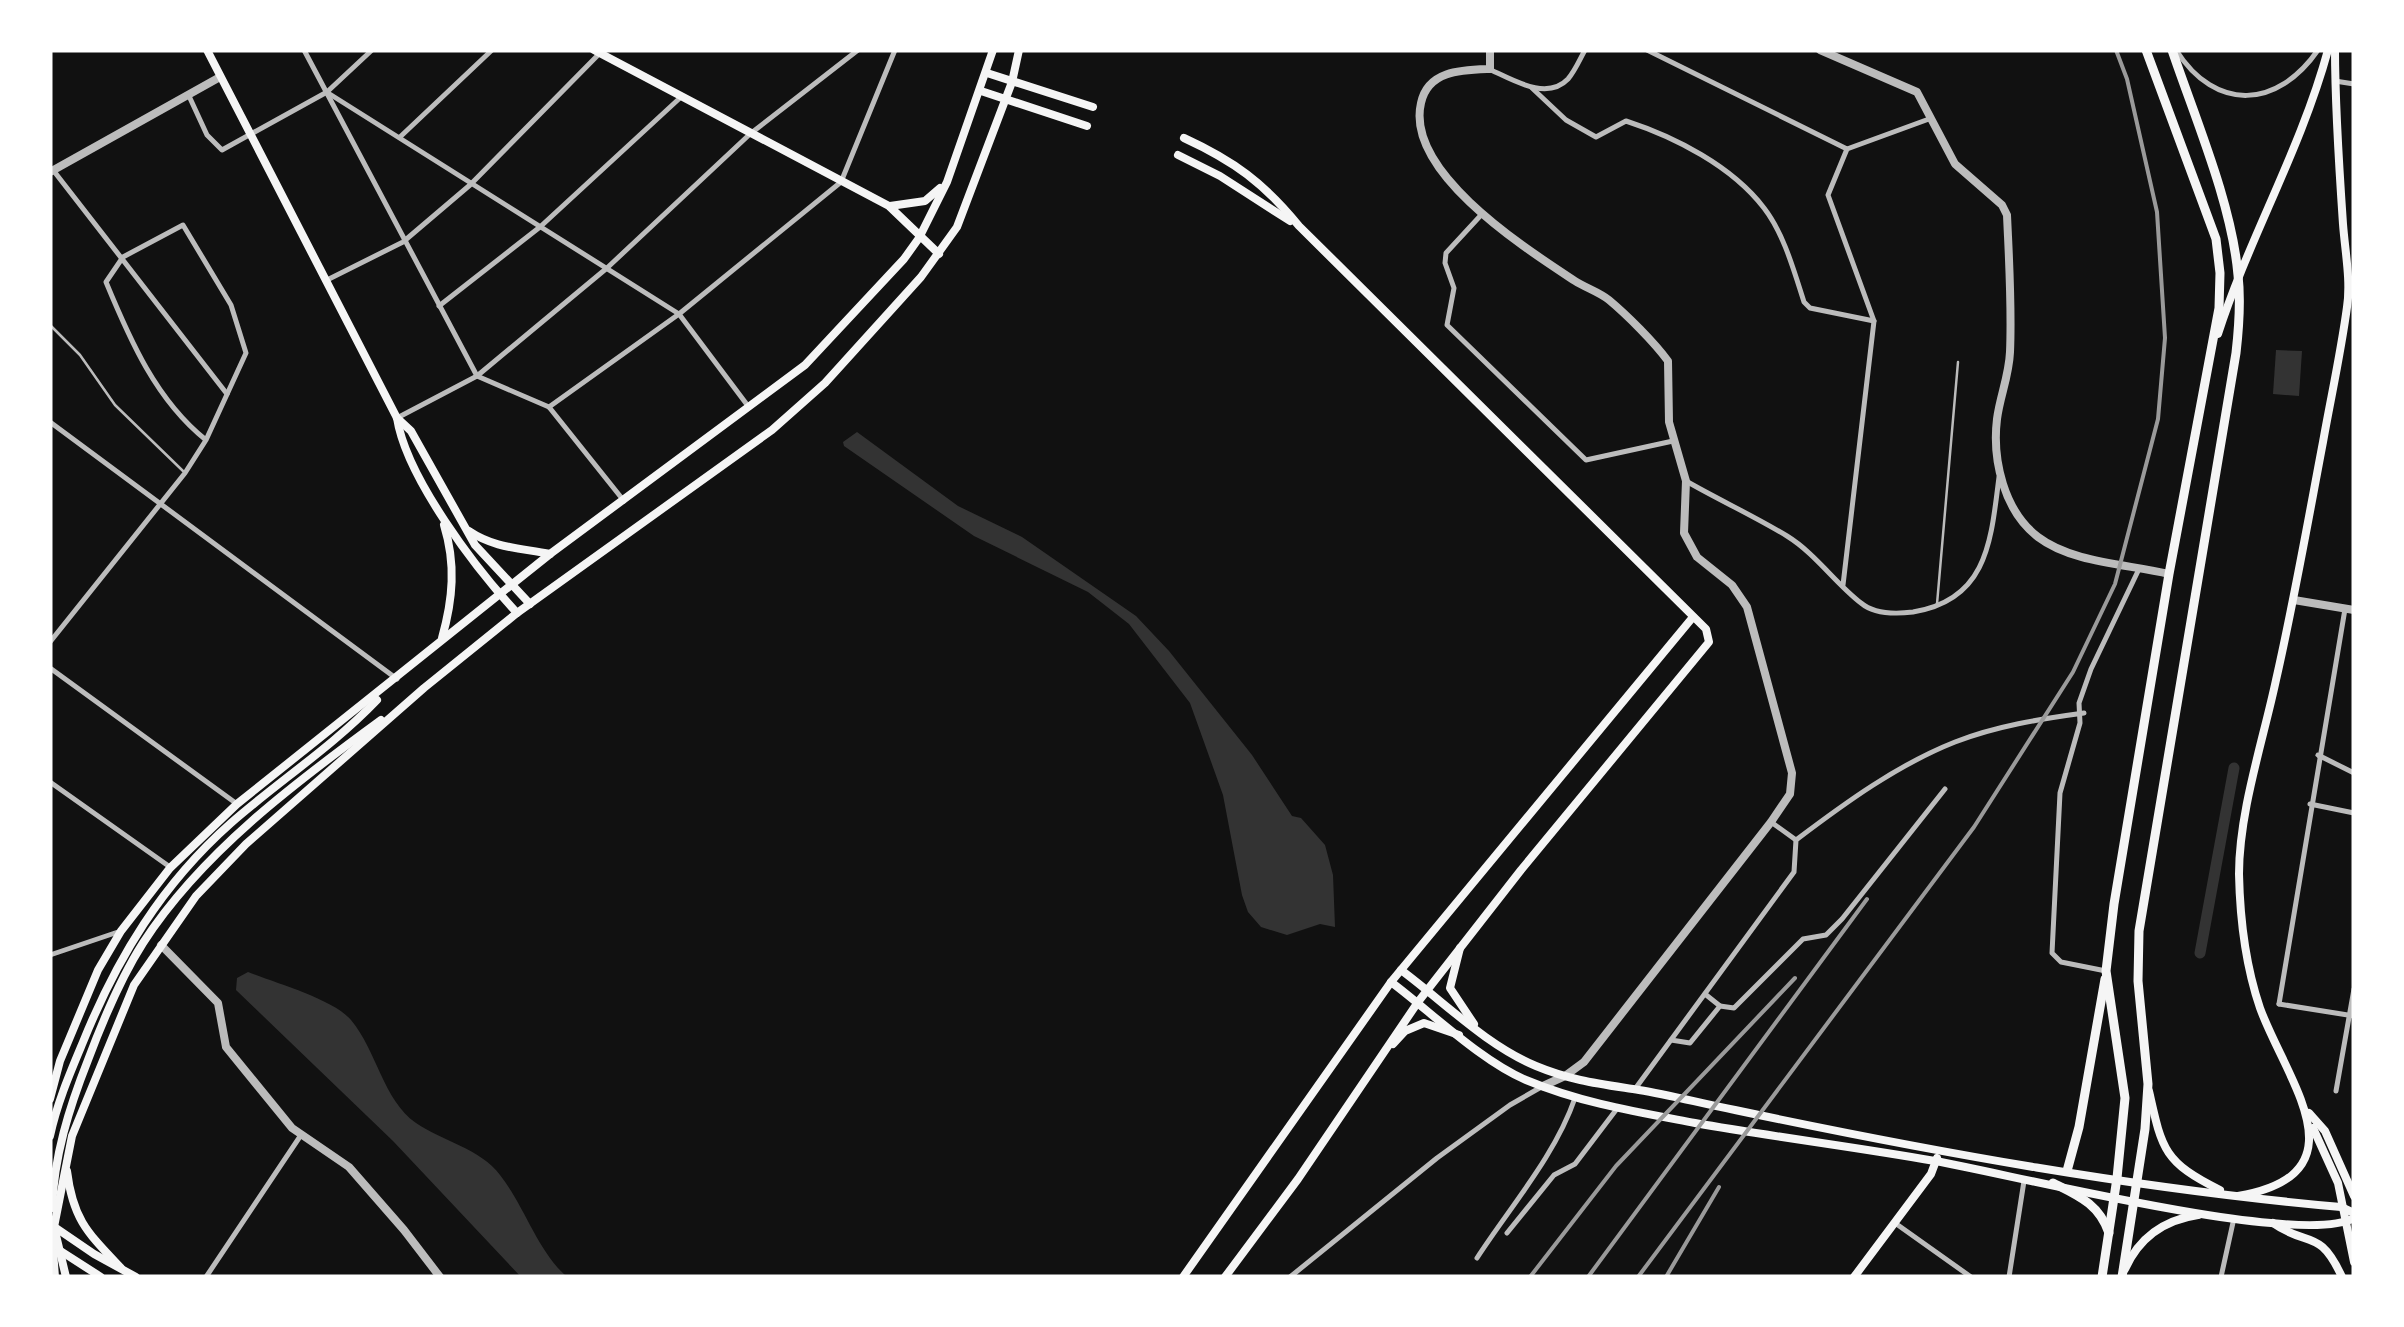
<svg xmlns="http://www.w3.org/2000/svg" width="2404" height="1327" font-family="Roboto,sans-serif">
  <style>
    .water { fill: #333 }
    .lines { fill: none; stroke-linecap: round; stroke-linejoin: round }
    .canal { stroke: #333; stroke-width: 11 }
    .service { stroke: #bcbcbc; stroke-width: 2.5 }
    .minor { stroke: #bcbcbc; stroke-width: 5 }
    .tertiary { stroke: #bcbcbc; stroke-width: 8 }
    .secondary { stroke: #f5f5f5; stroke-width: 8 }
    .primary { stroke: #f5f5f5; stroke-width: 9 }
    .rail { stroke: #9a9a9a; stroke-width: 4 }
  </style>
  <rect width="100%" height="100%" fill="#111"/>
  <!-- water -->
  <g class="water">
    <polygon points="2276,350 2302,351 2299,396 2273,394"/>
    <polygon points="857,432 958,506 1022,537 1136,616 1169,651 1252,755 1292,816 1301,818 1325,845 1333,875 1335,927 1320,924 1287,935 1261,927 1248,912 1242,895 1223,795 1190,703 1129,624 1088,592 974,536 844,446 843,442"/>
    <path d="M248,972C275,983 333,999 351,1020C377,1051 383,1100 416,1123C442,1141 481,1149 500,1175C525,1207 537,1250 567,1277H521L393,1141L236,990L237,978Z"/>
  </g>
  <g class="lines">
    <!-- canal -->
    <polyline class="canal" points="2200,953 2234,768"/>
    <!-- service -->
    <g class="service">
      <polyline points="50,325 80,355 115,405 183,471"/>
      <polyline points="1937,604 1958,362"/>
    </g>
    <!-- minor -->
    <g class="minor">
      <polyline points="304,50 477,376 549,407 624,501"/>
      <polyline points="1647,50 1847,149 1929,119"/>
      <path d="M2176,50C2216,113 2278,108 2318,50"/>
      <path d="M1491,70C1513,80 1547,101 1568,79C1575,71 1580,59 1585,50"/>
      <polyline points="2335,81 2354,84"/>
      <path d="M1532,88L1566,120L1596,137L1626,121C1675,137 1732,166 1764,208C1784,234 1794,271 1804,302L1810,308L1874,321"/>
      <polyline points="328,93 679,314 748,406"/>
      <polyline points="189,96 207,135 222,150 327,92 372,50"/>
      <polyline points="400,137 492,50"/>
      <polyline points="53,170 227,394"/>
      <polyline points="1482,214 1446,253 1445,263 1454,288 1447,325 1586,460 1673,441"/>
      <polyline points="325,281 403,242 470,185 600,53"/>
      <polyline points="439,306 540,227 681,97"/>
      <polyline points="549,407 679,314 841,182 895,50"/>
      <polyline points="397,418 477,376 607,268 750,134 858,50"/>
      <polyline points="50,422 397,679"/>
      <path d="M1686,481C1719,500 1754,516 1787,536C1816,554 1835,583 1861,603C1874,614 1897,614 1913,612C1988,600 1991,540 1999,477"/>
      <polyline points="1843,585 1874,321 1828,195 1847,149"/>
      <path d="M50,642L185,473L206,440L246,353L231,305L183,225L123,257L106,282C130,340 156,400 206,440"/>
      <polyline points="50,668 237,804"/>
      <polyline points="2318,755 2354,773"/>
      <polyline points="50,782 170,867"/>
      <polyline points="2310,804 2354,813"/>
      <polyline points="1771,822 1796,840"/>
      <polyline points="50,955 118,932"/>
      <polyline points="2106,971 2061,962 2052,953 2060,793 2080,723 2079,703 2091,669 2139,569"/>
      <polyline points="2279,1004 2345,609"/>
      <polyline points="2279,1004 2354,1016"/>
      <polyline points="1720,1006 1734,1008 1803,939 1826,935 1842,919 1945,789"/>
      <polyline points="1671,1040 1690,1043 1720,1006 1705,994"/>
      <path d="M1635,1089L1794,872L1796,840C1845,803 1897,765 1955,742C1996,726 2040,719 2084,713"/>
      <polyline points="2336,1091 2354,989"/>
      <polyline points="1895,1223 1971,1277"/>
      <polyline points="1507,1233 1554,1175 1575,1164 1616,1110"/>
      <path d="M1477,1258C1510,1207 1555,1156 1575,1098"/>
      <polyline points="206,1277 301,1135"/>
      <polyline points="1290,1277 1437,1158 1510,1105 1543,1086"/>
      <polyline points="2009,1277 2024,1181"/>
      <polyline points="2221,1277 2234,1218"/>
    </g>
    <!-- tertiary -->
    <g class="tertiary">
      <path d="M1490,50V69C1462,70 1428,70 1421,103C1405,172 1525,248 1575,281C1586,288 1599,292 1609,300C1627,315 1654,342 1668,361L1669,422L1686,481L1684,533L1697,557L1732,585L1747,607L1792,773L1790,794L1771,822L1584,1062L1565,1076L1543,1086"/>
      <path d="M1820,50L1917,92L1955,164L2002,205L2007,215C2009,260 2012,306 2010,352C2009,376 2000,396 1997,419C1992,460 2004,511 2038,537C2072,563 2128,564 2169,574"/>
      <polyline points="50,172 220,77"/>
      <polyline points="2294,600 2354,610"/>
      <polyline points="161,945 218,1003 226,1047 292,1128 349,1167 404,1230 440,1277"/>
    </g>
    <!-- secondary -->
    <g class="secondary">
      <path d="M207,50L397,418C406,477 476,569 517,613"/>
      <polyline points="594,50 889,206 939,254"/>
      <polyline points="987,73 1093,107"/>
      <polyline points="981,91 1087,126"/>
      <path d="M1184,138C1234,161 1264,183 1299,226L1706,629L1709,642L1521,870L1418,1002L1298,1179L1225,1277"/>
      <polyline points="1178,155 1220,176 1290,221"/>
      <polyline points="890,206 925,201 940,188"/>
      <path d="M2218,334C2249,238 2301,149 2328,50"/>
      <polyline points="397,418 411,431 475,545 530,604"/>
      <path d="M469,531C494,548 520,548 550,554"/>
      <path d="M442,638C453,599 456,564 444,525"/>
      <polyline points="1460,948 1450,988 1474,1024"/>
      <path d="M1401,970C1444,1002 1486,1045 1536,1066C1572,1081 1601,1084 1639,1090C1671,1095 1703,1104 1735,1110C1934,1152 2138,1189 2341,1207L2354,1213"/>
      <path d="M1391,982C1431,1012 1481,1061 1526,1080C1581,1103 1637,1112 1695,1123C1775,1137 1855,1147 1935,1161C2010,1174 2300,1248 2354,1218"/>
      <polyline points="1393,1044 1405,1031 1424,1023 1459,1035"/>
      <path d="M2149,1091C2162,1150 2164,1162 2220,1190"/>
      <polyline points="50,1099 60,1061 98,970 121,931 170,868 237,804 550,554 805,365 904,259 919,238 947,182 993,50"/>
      <polyline points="2309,1113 2325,1131 2354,1196"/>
      <polyline points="2313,1128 2338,1183 2354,1262"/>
      <path d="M50,1136C57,1103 70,1073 83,1042C117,958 162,884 231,823C279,781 332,747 377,700"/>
      <path d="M67,1171C73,1220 88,1233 121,1268"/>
      <path d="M2238,1196C2367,1174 2286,1080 2260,1008C2245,964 2240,920 2239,874C2239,812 2263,741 2276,680C2294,601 2308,521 2323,442C2331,397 2341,352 2347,307C2351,281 2345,251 2343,224C2339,166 2335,108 2335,50"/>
      <path d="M52,1208C54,1156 69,1108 88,1060C103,1020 120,979 143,943C201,853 296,782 381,720"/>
      <path d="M2273,1223C2308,1248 2319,1227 2342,1277"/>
      <polyline points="53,1226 94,1254 136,1277"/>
      <polyline points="52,1237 55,1277"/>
      <polyline points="59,1250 101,1277"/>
      <path d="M2125,1269C2139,1238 2164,1220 2198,1215"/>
      <polyline points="66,1277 54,1227 72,1136 134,985 196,896 246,844 424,688 517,613 772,430 825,383 921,277 957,227 1012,82 1019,50"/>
      <polyline points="1183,1277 1391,982 1693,617"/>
      <polyline points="1854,1277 1931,1174 1937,1158"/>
    </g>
    <!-- primary -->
    <g class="primary">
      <polyline points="2067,1171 2079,1127 2105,979"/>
      <path d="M2053,1183C2079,1196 2099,1204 2109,1233"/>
      <polyline points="2102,1277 2117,1178 2125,1098 2106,971 2114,904 2169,574 2219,308 2220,273 2216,239 2146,50"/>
      <path d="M2122,1277L2145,1129L2148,1084L2138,981L2139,931L2236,353C2239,327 2241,301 2238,275C2232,204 2195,118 2172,50"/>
    </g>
    <!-- rail -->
    <g class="rail">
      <polyline points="1530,1277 1616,1166 1795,978"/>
      <polyline points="1588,1277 1867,899"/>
      <polyline points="1638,1277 1974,827 2073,672 2115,584 2158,419 2165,338 2157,212 2127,79 2116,50"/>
      <polyline points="1666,1277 1719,1187"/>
    </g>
  </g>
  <!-- border -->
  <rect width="2404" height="1327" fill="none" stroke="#ffffff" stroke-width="105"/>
</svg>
